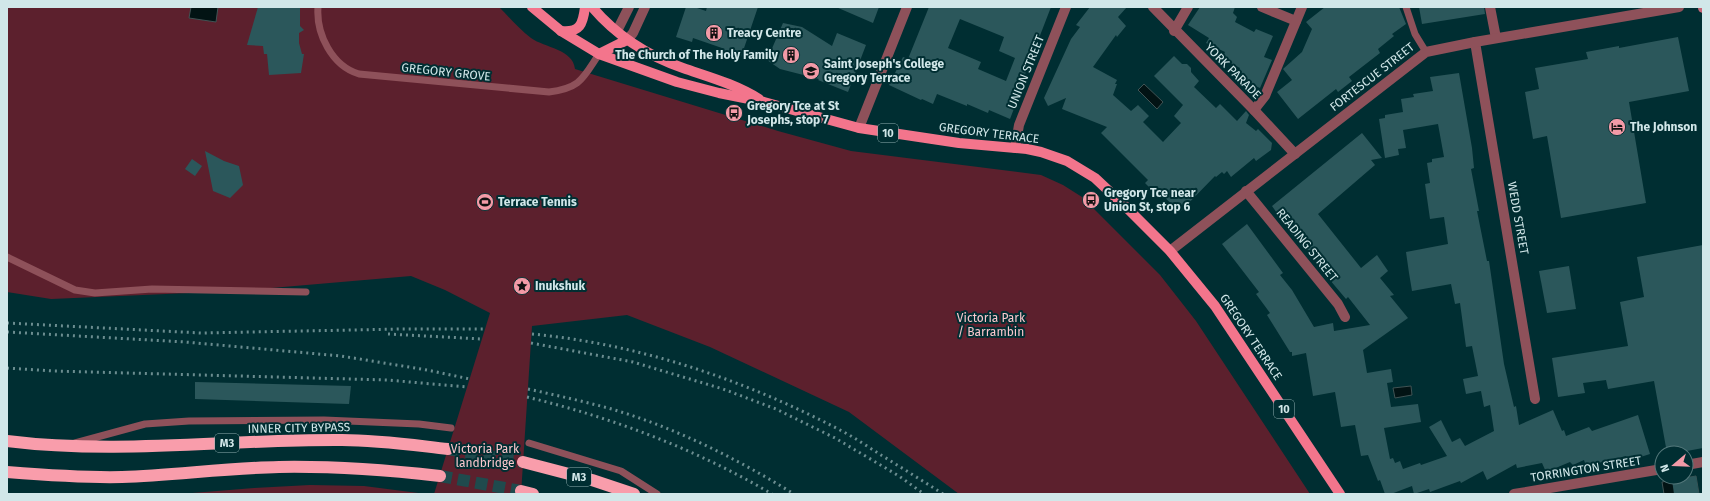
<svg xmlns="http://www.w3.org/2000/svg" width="1710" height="501" font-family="'Fira Sans',sans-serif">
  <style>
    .green { fill: #5c202d }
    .water { fill: #021314; stroke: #405354 }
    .building { fill: #2b575b; fill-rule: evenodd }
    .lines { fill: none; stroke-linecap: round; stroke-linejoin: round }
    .highway-tunnel { stroke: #1f4a4d; stroke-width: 12; stroke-dasharray: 12 6; stroke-linecap: butt }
    .lane { stroke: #8e515a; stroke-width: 7 }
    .street { stroke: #8e515a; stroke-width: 10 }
    .secondary { stroke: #c76677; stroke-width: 10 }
    .primary { stroke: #f3758c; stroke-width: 10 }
    .highway { stroke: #f99dab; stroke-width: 12 }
    .rail { stroke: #6b8d90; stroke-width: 3; stroke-dasharray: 2 4; stroke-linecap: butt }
    .labels { text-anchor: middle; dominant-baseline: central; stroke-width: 4; stroke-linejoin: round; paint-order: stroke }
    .shield { fill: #002e32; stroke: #92b0b2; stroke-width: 1 }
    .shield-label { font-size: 11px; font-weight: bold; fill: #d1e7e9 }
    .poi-label { font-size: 12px; font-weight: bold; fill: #d1e7e9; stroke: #002e32; text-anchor: start }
    .street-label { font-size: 12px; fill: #d1e7e9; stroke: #002e32 }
    .park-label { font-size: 12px; fill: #fcc7cd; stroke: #002e32 }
  </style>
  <rect width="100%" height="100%" fill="#002e32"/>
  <!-- green -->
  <g class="green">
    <path d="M7,7H499C509,17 519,29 531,38C545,48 573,49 575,69L778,131L851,151L1041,175L1063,185L1082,197L1160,275L1196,321L1310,494H959L849,412L710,347L627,315L532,326L521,494H434L490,313L445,290L411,276L235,291L51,299L7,292Z"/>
    <polygon points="310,485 364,486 426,494 180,494 254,488"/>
  </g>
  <!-- water -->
  <g class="water">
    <polygon points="191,7 218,7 216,22 189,18"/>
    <polygon points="1144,84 1163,102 1157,109 1138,90"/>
    <polygon points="1411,386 1412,395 1395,398 1393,388"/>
    <polygon points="1696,476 1699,494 1664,494 1662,482"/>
  </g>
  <!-- building -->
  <g class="building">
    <polygon points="258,7 300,7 300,26 304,30 299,33 299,43 302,54 304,54 301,73 269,75 267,54 264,54 263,46 247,45"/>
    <polygon points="686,7 694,7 706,11 707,7 758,7 741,57 721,51 722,48 693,38 692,42 676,37"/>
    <polygon points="836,7 879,7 873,23"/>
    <path d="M929,7H1051L1019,90H1021L1010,119L989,110L988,113L967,104V106L937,94L933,104L922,99L921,100L889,85L903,57L908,59ZM960,19L1004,37L999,51L1015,58L1006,81L978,69L981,62L948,48Z"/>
    <polygon points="1090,7 1127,7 1118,17 1126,26 1117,37 1116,35 1093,67 1117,80 1115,84 1117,84 1113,95 1131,111 1138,105 1149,116 1143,122 1163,142 1181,123 1174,116 1183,105 1154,76 1174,56 1182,64 1187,64 1191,68 1191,72 1199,81 1194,87 1216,108 1220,104 1237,121 1246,111 1249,115 1246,123 1256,131 1258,129 1272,143 1271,150 1256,161 1254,158 1231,177 1227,171 1224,174 1222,172 1216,177 1215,176 1180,212 1160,193 1158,196 1145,183 1148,180 1101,133 1107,127 1062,109 1066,98 1048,106 1044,98 1071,39 1080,27 1076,25"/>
    <polygon points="1200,7 1235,7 1233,13 1237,17 1235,22 1254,32 1256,29 1273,36 1264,57 1272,60 1260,88 1236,78 1240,68 1222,59 1225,52 1206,43 1209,38 1188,25"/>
    <polygon points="1325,7 1399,7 1406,24 1392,34 1394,36 1378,49 1380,53 1349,77 1352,81 1338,92 1336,89 1298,119 1277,92 1292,80 1283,69 1302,52 1312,29 1306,22"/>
    <polygon points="1419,7 1484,7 1485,14 1422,24"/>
    <polygon points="783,23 802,27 832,46 837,33 866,45 848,92 818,80 819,79 780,69 767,60"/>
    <polygon points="1678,37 1689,91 1629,102 1646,203 1561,218 1547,136 1533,139 1525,92 1539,89 1535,68 1588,59 1586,52 1619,46 1619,48"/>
    <polygon points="1459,73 1472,148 1474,168 1471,169 1479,211 1477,211 1487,261 1489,261 1504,364 1514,407 1516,406 1519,425 1553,410 1562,431 1564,430 1566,436 1589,427 1592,431 1638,415 1650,454 1628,461 1626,456 1586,466 1584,460 1573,465 1570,462 1546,472 1542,463 1517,468 1516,464 1487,480 1483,471 1461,483 1460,481 1430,492 1429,489 1414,494 1412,486 1391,494 1385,494 1380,480 1378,481 1368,455 1361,456 1355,425 1341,427 1335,392 1313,396 1306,353 1292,356 1292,352 1290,352 1267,315 1270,313 1256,294 1259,292 1222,244 1247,224 1283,273 1280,275 1292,290 1314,327 1333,323 1334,331 1370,325 1348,297 1346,299 1324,273 1296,234 1293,236 1272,206 1362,133 1382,158 1371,160 1375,165 1318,214 1361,268 1377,255 1388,271 1380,278 1394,295 1390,296 1408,318 1363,350 1367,373 1391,369 1393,382 1387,383 1391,407 1418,404 1421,422 1384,428 1390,459 1393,458 1395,463 1400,461 1403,469 1420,463 1421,465 1447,456 1429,427 1441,420 1452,442 1460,438 1465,446 1494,431 1490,405 1484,407 1481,391 1466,394 1463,379 1478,376 1472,346 1466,347 1460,303 1455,304 1451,284 1412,291 1409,273 1406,252 1448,244 1444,217 1430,219 1425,184 1430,183 1427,163 1432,162 1432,159 1444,157 1438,124 1403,130 1406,148 1398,149 1399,155 1385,158 1379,119 1385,118 1385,115 1403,112 1401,99 1414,97 1413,94 1433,91 1430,77"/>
    <polygon points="205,151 224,161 239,166 243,185 230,198 213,191"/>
    <polygon points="192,159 202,166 195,176 185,169"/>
    <polygon points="1703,245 1703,448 1676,453 1667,453 1654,381 1608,389 1606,380 1583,383 1585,393 1558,397 1552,358 1628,346 1620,302 1644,297 1637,257"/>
    <polygon points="1569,266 1576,309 1547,313 1539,271"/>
    <polygon points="195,382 351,386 349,404 195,399"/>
    <polygon points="1696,476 1699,494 1674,494 1672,480"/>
  </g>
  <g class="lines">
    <!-- highway-tunnel -->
    <g class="highway-tunnel">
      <polyline points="448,449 523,462"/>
      <polyline points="440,476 521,491"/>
    </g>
    <!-- lane -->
    <g class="lane">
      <path d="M318,7C316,34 332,66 359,74L549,92C581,88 583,78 599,54"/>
      <polyline points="1406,7 1415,34 1426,52"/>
      <polyline points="7,257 75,290 95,293 152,289 306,292"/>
      <polyline points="75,443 145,424 189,421 324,420 419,424 451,428"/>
      <polyline points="529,443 621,471 657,494"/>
    </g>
    <!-- street -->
    <g class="street">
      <polyline points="1153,7 1254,110 1295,154"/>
      <polyline points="1262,7 1296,21"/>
      <polyline points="1490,7 1496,38"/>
      <polyline points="617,31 629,7"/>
      <polyline points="1174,31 1188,7"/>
      <polyline points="627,40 633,33 645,7"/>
      <polyline points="1475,42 1535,399"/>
      <polyline points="1254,110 1265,96 1302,7"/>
      <polyline points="859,128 907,7"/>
      <polyline points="1015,148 1019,125 1066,7"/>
      <polyline points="1246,191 1338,304 1345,317"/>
      <polyline points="1170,251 1426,52 1475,42 1679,7"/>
      <polyline points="1686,465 1703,462"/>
      <polyline points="1514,494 1662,469"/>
    </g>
    <!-- secondary -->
    <polyline class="secondary" points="1703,7 1703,8"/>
    <!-- primary -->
    <g class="primary">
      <polyline points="532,7 561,31 599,54 677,82 719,93 764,102 859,128 959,143 1027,149 1041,152 1067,161 1095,178 1127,208 1170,251 1215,306 1340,494"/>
      <path d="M592,7C616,35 648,56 683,68C709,77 735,84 759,99"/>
      <path d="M561,31C580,33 583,24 585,7"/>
      <polyline points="599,54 627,40"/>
    </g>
    <!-- highway -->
    <g class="highway">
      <path d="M7,441C118,455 231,439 342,440C378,440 412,445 448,449"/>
      <polyline points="523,462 592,480 634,494"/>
      <path d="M7,472C45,475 84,478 122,477C175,475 227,468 279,467C333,466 386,470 440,476"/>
      <polyline points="521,491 533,494"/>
    </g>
    <!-- rail -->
    <g class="rail">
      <polyline points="7,323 201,333 402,329 485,329"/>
      <polyline points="7,332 185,342 341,356 427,370 470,379"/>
      <polyline points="388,334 482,339"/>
      <path d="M532,334C639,344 745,380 840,430C854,437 868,447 881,455C902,468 923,481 943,494"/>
      <polyline points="531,343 633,362 723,389 776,409 835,438 899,476 924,494"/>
      <polyline points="7,368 53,371 387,380 467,387"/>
      <path d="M528,389C555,395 582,401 608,408C674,427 736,458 794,494"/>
      <path d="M527,397C613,418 696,449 772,494"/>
    </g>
  </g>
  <!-- icons -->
  <defs>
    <symbol id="building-disc" viewBox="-11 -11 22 22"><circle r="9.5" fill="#f39aa7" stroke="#002e32"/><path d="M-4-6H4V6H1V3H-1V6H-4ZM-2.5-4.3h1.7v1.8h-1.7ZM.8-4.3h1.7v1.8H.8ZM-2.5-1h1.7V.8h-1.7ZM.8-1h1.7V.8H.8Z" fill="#111"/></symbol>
    <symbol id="school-disc" viewBox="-11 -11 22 22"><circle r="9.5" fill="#f39aa7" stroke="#002e32"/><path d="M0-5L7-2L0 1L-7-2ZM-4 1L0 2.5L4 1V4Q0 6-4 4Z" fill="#111"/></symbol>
    <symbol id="bus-disc" viewBox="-11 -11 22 22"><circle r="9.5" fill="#f39aa7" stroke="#002e32"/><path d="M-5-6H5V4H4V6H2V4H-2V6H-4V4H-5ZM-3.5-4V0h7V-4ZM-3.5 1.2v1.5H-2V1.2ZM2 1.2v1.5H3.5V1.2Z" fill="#111"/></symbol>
    <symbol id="hotel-disc" viewBox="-11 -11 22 22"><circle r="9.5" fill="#f39aa7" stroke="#002e32"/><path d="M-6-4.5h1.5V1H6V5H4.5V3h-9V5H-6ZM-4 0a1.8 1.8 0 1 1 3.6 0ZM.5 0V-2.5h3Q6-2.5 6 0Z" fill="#111"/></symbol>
    <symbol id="stadium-disc" viewBox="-11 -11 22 22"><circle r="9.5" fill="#f39aa7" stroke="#002e32"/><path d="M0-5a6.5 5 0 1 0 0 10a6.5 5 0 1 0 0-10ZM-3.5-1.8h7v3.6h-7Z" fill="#111"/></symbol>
    <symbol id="sight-disc" viewBox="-11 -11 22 22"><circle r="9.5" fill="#f39aa7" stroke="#002e32"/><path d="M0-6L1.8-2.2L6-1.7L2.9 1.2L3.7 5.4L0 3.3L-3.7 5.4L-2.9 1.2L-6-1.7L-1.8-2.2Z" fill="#111"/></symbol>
  </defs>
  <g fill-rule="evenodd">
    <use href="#building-disc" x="704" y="23" width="20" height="20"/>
    <use href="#building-disc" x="781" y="45" width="20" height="20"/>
    <use href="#school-disc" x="801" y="61" width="20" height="20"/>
    <use href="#bus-disc" x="724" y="103" width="20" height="20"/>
    <use href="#hotel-disc" x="1607" y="117" width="20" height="20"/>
    <use href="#bus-disc" x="1081" y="190" width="20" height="20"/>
    <use href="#stadium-disc" x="475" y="192" width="20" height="20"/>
    <use href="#sight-disc" x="512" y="276" width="20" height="20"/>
  </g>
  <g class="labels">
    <!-- shield labels -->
    <g class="shield">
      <rect x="878" y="124" width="20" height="18" rx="3"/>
      <rect x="1274" y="400" width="20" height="18" rx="3"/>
      <rect x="215" y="434" width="24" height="18" rx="3"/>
      <rect x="567" y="468" width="24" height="18" rx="3"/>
    </g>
    <g class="shield-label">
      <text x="888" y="133">10</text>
      <text x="1284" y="409">10</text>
      <text x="227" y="443">M3</text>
      <text x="579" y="477">M3</text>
    </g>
    <!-- poi labels -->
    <g class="poi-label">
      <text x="727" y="33">Treacy Centre</text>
      <text x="778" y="55" text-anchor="end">The Church of The Holy Family</text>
      <text x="824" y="64">Saint Joseph's College<tspan x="824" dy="14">Gregory Terrace</tspan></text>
      <text x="747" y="106">Gregory Tce at St<tspan x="747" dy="14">Josephs, stop 7</tspan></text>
      <text x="1630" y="127">The Johnson</text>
      <text x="1104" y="193">Gregory Tce near<tspan x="1104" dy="14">Union St, stop 6</tspan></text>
      <text x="498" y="202">Terrace Tennis</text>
      <text x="535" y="286">Inukshuk</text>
    </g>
    <!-- street labels -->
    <g class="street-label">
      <text transform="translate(1233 71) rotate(45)">YORK PARADE</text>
      <text transform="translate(446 72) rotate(6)">GREGORY GROVE</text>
      <text transform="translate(1026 72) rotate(-68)">UNION STREET</text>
      <text transform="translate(1372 77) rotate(-38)">FORTESCUE STREET</text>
      <text transform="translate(989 133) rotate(7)">GREGORY TERRACE</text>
      <text transform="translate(1518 218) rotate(80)">WEDD STREET</text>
      <text transform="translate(1307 245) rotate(51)">READING STREET</text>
      <text transform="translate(1251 337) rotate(56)">GREGORY TERRACE</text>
      <text transform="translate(299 428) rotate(-1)">INNER CITY BYPASS</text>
      <text transform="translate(1586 469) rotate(-9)">TORRINGTON STREET</text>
    </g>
    <!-- park labels -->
    <g class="park-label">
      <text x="991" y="318">Victoria Park<tspan x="991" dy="14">/ Barrambin</tspan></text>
      <text x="485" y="449">Victoria Park<tspan x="485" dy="14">landbridge</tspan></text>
    </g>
  </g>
  <!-- border -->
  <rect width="1710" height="501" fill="none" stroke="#d1e7e9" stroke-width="16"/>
  <!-- north arrow -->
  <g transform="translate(1674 465) rotate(251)"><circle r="19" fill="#002e32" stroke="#54787b"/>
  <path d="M0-3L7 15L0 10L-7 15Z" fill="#f39aa7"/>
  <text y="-6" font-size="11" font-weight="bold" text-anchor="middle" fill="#d1e7e9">N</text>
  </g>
</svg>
